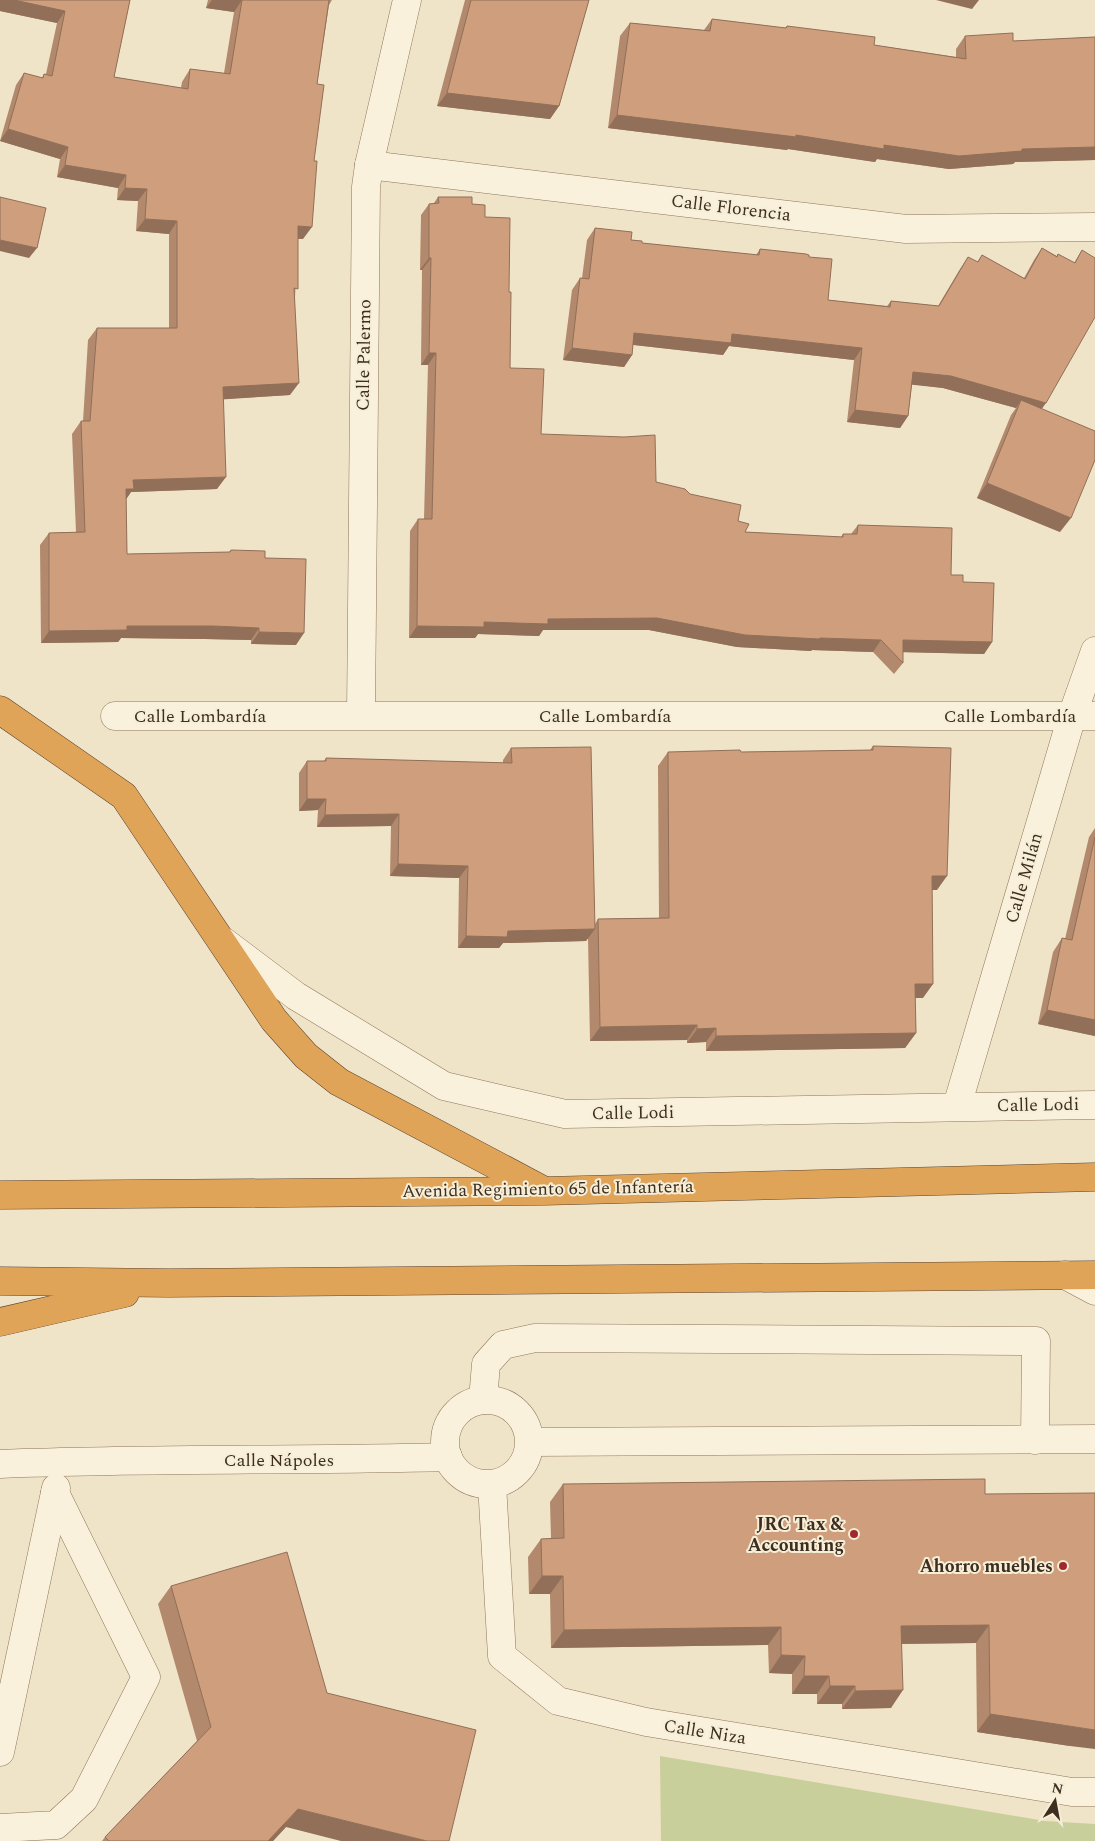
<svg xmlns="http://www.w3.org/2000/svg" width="1095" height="1841" font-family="Spectral,serif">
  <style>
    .green { fill: #c9cf9b }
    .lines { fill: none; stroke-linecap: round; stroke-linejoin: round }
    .minor-casing { stroke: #8d765c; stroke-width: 29 }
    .highway-casing { stroke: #5b4430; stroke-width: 29 }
    .minor { stroke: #faf1dc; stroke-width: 28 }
    .highway { stroke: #e0a458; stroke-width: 28 }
    .wall { fill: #b2896c }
    .shaded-wall { fill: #916f58 }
    .building { fill: #cf9f7d; stroke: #916f58 }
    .poi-dot { fill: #9e2a2b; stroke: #f7eed8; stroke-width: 2 }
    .labels { text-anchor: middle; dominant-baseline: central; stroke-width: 4; stroke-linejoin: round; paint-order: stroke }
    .street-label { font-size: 18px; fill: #3d2e20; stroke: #f7eed8 }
    .poi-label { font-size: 18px; font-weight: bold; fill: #3d2e20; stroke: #f7eed8; text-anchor: end }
  </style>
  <rect width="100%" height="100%" fill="#f0e4c8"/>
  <!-- green -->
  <polygon class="green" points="660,1756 1045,1821 1095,1824 1095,1841 661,1841"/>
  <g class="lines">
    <defs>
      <g id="minor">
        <polyline points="369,165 906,229 1095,227"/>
        <polyline points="361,715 366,187 369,165 407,0"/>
        <polyline points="115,716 1095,716"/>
        <polyline points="223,941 296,996 444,1086 565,1114 1095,1105"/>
        <polyline points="957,1106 1072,716 1095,651"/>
        <polyline points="1065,1275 1095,1291"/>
        <circle cx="487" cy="1442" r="42"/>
        <polyline points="483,1400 486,1364 503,1345 535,1338 1036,1341 1035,1440"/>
        <polyline points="530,1442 1095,1439"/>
        <path d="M0,1464C149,1458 298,1461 448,1457"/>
        <polyline points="492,1484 502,1656 558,1701 646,1722 1072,1792 1095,1792"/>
        <polyline points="0,1752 56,1488"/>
        <polyline points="0,1828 56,1825 84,1799 146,1677 55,1493"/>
      </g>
      <g id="highway">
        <polyline points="0,710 124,796 274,1020 306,1056 339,1082 541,1189"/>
        <polyline points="0,1195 544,1191 1095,1177"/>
        <polyline points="0,1281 169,1283 1095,1275"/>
        <polyline points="0,1322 125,1293"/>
      </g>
    </defs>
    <!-- minor casing -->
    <use href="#minor" class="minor-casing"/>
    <!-- highway casing -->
    <use href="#highway" class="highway-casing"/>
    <!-- minor -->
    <use href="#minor" class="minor"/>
    <!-- highway -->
    <use href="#highway" class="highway"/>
  </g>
  <!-- wall -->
  <g class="wall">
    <polygon points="0,0 130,0 114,77 181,88 182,82 190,69 224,73 234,12 206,8 208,0 332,0 329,5 317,84 303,239 298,239 290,395 223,399 217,489 131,492 126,499 127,554 229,552 231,550 265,558 296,645 251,644 251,640 205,639 121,638 118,642 41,643 40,545 49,533 76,532 72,434 81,421 83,421 88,340 97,328 169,328 169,234 136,231 138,201 117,200 118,188 57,177 60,159 0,141 16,85 24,73 42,78 44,74 46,74 57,23 0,11"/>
    <polygon points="465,0 589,0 559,106 550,119 437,106"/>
    <polygon points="712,19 785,28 787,26 874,45 956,57 956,49 965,36 1013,41 1095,37 1095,160 1015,162 1013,164 949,169 877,159 875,162 788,149 787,150 608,128 620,36 630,23 704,30"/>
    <polygon points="438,197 472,204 485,217 509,292 510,368 541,434 656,482 690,494 738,521 745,532 841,537 843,534 851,534 858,525 963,582 992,642 984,654 903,652 903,663 894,674 873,652 812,650 811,651 737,647 649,630 543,630 539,636 478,634 475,638 409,638 410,531 418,519 424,519 428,365 421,365 422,270 420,270 421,215 429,204 434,203"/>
    <polygon points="595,228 642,243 756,255 760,249 809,257 828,300 887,306 891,301 938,306 960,269 968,257 977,262 982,255 1024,278 1034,260 1042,248 1057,256 1058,254 1074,263 1082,250 1042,409 1060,532 977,498 1011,415 1016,408 943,388 912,384 908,416 900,428 847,422 854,360 729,346 723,355 633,345 632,355 624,367 563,360 572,290 580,278 582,278 587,240"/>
    <polygon points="873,746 937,890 932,890 923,998 915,998 916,1033 905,1048 706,1051 706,1042 687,1043 687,1040 590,1041 588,938 586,941 503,943 499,948 458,948 459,878 390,876 391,826 317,827 318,810 299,811 299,773 307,761 324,761 326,758 503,763 503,760 511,748 595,924 598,919 659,918 658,766 668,752 741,752 870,750"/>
    <polygon points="1095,828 1095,1036 1038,1024 1053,952 1062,938 1065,939 1089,837"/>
    <polygon points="563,1484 985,1494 1070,1746 977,1732 976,1643 901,1644 891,1708 842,1709 842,1704 817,1704 817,1694 792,1694 792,1674 769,1673 768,1645 551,1648 550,1594 529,1594 528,1557 541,1539 551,1538 550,1502"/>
    <polygon points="171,1586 286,1827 273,1841 102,1841 105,1837 197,1741 158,1604"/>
  </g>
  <!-- shaded-wall -->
  <g class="shaded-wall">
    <polygon points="0,0 14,0 65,11 57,23 0,11"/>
    <polygon points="212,0 242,0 234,12 206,8"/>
    <polygon points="936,0 979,0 972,9"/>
    <polygon points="447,93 559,106 550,119 437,106"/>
    <polygon points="617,115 884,145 1022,149 1095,147 1095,160 1015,162 1013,164 949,169 877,159 875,162 788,149 787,150 608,128"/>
    <polygon points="8,129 68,147 60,159 0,141"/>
    <polygon points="65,165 126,175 118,188 57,177"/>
    <polygon points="125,188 147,189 138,201 117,200"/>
    <polygon points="145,219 177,221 169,234 136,231"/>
    <polygon points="298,226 312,227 303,239 289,238"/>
    <polygon points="0,240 37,248 29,258 0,251"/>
    <polygon points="429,258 431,258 422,270 420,270"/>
    <polygon points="634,333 732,334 862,348 854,360 729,346 723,355 626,344"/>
    <polygon points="572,348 632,355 624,367 563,360"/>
    <polygon points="429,353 436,353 428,365 421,365"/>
    <polygon points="913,372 951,376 1046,403 1038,414 1021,400 1016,408 943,388 905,384"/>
    <polygon points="299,383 290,395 214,400 223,387"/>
    <polygon points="855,410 908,416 900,428 847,422"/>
    <polygon points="226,477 217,489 131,492 125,501 118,501 133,480"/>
    <polygon points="987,483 1071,518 1060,532 977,498"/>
    <polygon points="657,618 820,638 881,640 873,652 812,650 811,651 737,647 649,630 543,630 539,636 478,634 475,638 409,638 417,626 548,619"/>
    <polygon points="127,626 213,626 259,628 251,640 205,639 121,638 118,642 41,643 49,631"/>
    <polygon points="259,632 304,633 296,645 251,644"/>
    <polygon points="903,640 992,642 984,654 895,652"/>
    <polygon points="307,799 326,799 318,810 299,811"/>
    <polygon points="399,814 391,826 317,827 325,815"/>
    <polygon points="398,864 468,866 459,878 390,876"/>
    <polygon points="932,876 947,876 937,890 921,890"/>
    <polygon points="595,929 586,941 503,943 499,948 458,948 466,936 508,931"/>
    <polygon points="915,984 933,984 923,998 905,998"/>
    <polygon points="1047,1010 1095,1020 1095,1036 1038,1024"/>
    <polygon points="697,1025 687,1040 590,1041 600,1027"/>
    <polygon points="716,1028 706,1042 687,1043 697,1029"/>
    <polygon points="916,1033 905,1048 706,1051 716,1036"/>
    <polygon points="542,1576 563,1576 550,1594 529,1594"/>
    <polygon points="989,1625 976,1643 888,1644 901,1626"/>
    <polygon points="781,1627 768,1645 551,1648 564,1630"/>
    <polygon points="781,1655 805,1656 792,1674 769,1673"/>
    <polygon points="804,1676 829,1676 817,1694 792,1694"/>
    <polygon points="830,1686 855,1686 842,1704 817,1704"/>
    <polygon points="903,1690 891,1708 842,1709 855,1691"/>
    <polygon points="990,1714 1095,1730 1095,1749 1070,1746 977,1732"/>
    <polygon points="298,1809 427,1841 341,1841 286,1827 273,1841 268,1841"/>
  </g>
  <!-- building -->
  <g class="building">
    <polygon points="14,0 130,0 114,77 188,89 190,69 230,74 242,0 329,0 317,84 324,85 314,161 317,161 312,227 298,226 298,289 294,288 299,383 223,387 226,477 133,480 134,489 126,489 127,554 230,552 231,550 265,551 265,558 306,559 304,633 259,632 259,628 213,626 127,626 127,630 49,631 49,533 85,532 81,421 90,421 97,328 177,328 177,221 145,219 147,189 125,188 126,175 65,165 68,147 8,129 24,73 43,78 44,74 52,76 65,11"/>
    <polygon points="471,0 589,0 559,106 447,93"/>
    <polygon points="712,19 786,28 787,26 875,37 874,45 966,59 965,36 1013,33 1013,41 1095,37 1095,147 1022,149 1022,151 959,156 884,145 884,149 796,135 796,137 617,115 630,23 710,31"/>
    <polygon points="0,197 46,208 37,248 0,240"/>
    <polygon points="438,197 472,197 472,204 485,205 485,217 510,218 509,292 511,292 510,368 544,369 541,434 624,437 655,435 656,482 685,489 690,494 741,505 738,521 749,524 745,532 843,537 843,534 857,534 858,525 952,528 951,575 963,575 963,582 994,583 992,642 903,640 903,663 881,640 820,638 819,639 745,635 657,618 548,619 548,624 484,622 484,627 417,626 418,519 432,519 436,353 429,353 431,258 429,258 429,204 439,203"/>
    <polygon points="595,228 632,232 631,240 642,241 642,243 759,255 760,249 806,254 809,255 809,257 832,259 828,300 890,307 891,301 939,306 968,257 978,262 982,255 1025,279 1042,248 1057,257 1058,254 1075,263 1082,250 1095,258 1095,317 1046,403 951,376 913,372 908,416 855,410 862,348 732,334 731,343 634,333 632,355 572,348 580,278 589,279"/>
    <polygon points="1021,400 1095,431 1095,460 1071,518 987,483"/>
    <polygon points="873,746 951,748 947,876 932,876 933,984 915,984 916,1033 716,1036 716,1028 697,1029 697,1025 600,1027 598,919 669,918 668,752 740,750 741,752 873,750"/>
    <polygon points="591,747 595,929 508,931 507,937 466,936 468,866 398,864 399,814 325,815 326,799 307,799 307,761 326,761 326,758 512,763 511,748"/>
    <polygon points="1095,837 1095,1020 1047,1010 1062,938 1072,940"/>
    <polygon points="985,1479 985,1494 1095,1493 1095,1730 990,1714 989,1625 901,1626 903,1690 855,1691 855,1686 830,1686 829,1676 804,1676 805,1656 781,1655 781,1627 564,1630 563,1576 542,1576 541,1539 564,1538 563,1484"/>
    <polygon points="287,1552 327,1693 476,1730 449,1841 427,1841 298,1809 268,1841 109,1841 105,1837 211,1727 171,1586"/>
  </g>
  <!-- markers -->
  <g class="poi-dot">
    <circle cx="854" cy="1534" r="5"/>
    <circle cx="1063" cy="1566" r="5"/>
  </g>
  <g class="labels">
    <!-- street labels -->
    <g class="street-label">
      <text transform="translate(731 208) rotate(7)">Calle Florencia</text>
      <text transform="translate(364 355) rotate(-89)">Calle Palermo</text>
      <text x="200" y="716">Calle Lombardía</text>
      <text x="605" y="716">Calle Lombardía</text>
      <text x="1010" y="716">Calle Lombardía</text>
      <text transform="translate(1024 878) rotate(-74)">Calle Milán</text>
      <text transform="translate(1038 1105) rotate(-1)">Calle Lodi</text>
      <text transform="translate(633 1113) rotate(-1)">Calle Lodi</text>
      <text transform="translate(548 1189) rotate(-1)">Avenida Regimiento 65 de Infantería</text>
      <text x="279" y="1460">Calle Nápoles</text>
      <text transform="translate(705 1732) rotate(9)">Calle Niza</text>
    </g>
    <!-- poi labels -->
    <g class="poi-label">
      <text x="844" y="1524">JRC Tax &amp;<tspan x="844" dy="21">Accounting</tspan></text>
      <text x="1053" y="1566">Ahorro muebles</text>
    </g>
  </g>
  <!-- north arrow -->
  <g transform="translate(1055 1801) rotate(11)" stroke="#f7eed8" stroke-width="4" paint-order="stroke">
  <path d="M0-4L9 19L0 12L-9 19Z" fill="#3d2e20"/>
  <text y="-8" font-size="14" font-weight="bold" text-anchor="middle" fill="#3d2e20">N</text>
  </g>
</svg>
